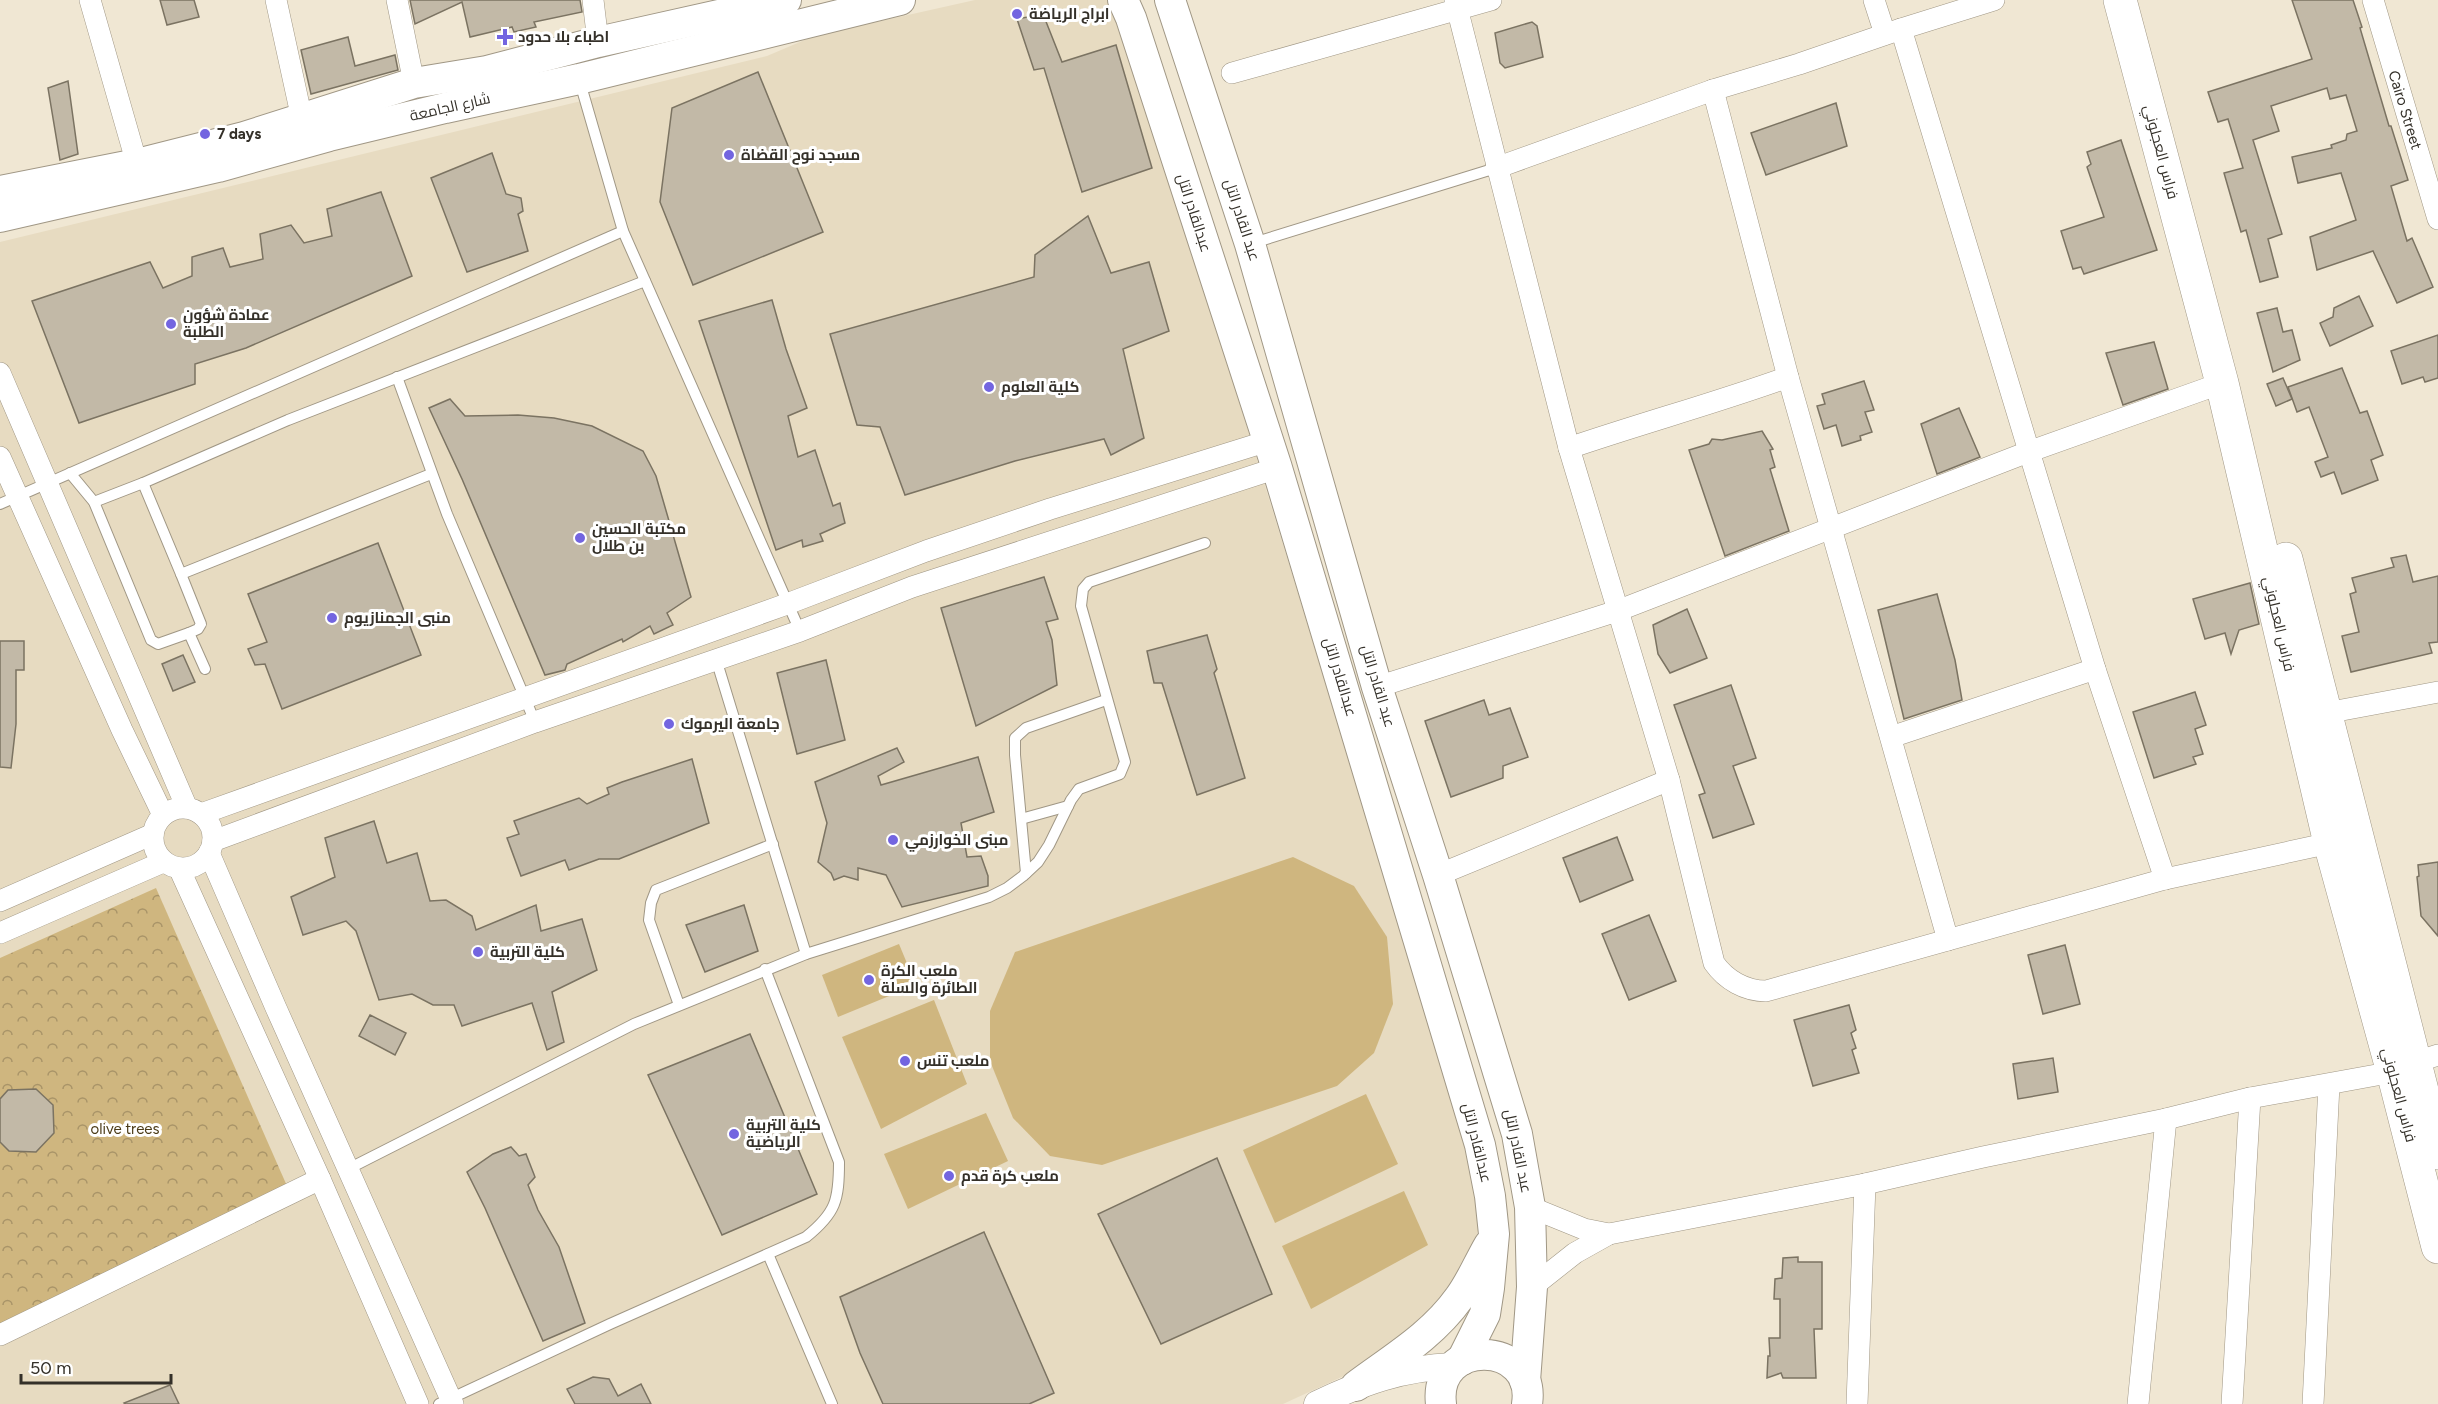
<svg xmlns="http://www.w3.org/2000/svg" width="2438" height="1404" font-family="Figtree,Cairo,sans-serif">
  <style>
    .built { fill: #e7dbc1 }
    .forest { fill: url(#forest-crowns) }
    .pitch { fill: #cfb67f }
    .building { fill: #c2b9a7; stroke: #7b7362; stroke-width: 1.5 }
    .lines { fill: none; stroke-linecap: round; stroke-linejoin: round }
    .service-casing { stroke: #a09785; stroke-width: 12 }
    .minor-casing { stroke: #a09785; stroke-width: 22 }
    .tertiary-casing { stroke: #a09785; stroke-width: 27 }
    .secondary-casing { stroke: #a09785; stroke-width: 32 }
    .primary-casing { stroke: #a09785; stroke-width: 34 }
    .service { stroke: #fff; stroke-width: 10 }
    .minor { stroke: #fff; stroke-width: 21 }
    .tertiary { stroke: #fff; stroke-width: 26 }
    .secondary { stroke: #fff; stroke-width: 30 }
    .primary { stroke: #fff; stroke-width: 33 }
    .poi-dot { fill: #7365e0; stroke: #fff; stroke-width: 2 }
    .labels { text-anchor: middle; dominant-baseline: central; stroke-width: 6; stroke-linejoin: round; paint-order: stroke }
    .poi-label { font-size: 15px; font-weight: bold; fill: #343029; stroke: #fff; text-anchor: start }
    .street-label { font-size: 15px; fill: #343029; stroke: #fff }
    .park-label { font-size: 15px; fill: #4a3a16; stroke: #fff }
  </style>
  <defs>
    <pattern id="forest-crowns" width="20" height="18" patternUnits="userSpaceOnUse" patternTransform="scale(1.5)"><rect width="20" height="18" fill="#cfb67f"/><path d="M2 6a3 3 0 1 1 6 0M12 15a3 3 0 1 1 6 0" fill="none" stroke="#a99468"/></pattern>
  </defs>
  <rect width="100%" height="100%" fill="#f0e7d3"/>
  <!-- built -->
  <polygon class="built" points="975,0 1114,0 1126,31 1485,1205 1461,1292 1359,1369 1283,1404 0,1404 0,242 767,56 814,36"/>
  <!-- forest -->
  <polygon class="forest" points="156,888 287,1186 0,1334 0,958"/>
  <!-- pitch -->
  <g class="pitch">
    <polygon points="1293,857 1354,886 1387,937 1393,1004 1374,1053 1337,1086 1102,1165 1050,1156 1013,1118 990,1061 990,1011 1015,952"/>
    <polygon points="899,944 916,985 838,1017 822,975"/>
    <polygon points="934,1000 967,1084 881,1129 842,1037"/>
    <polygon points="1366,1094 1398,1164 1275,1223 1243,1150"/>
    <polygon points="986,1113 1008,1161 908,1209 884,1154"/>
    <polygon points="1404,1191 1428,1245 1311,1309 1282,1246"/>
  </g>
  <!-- building -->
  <g class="building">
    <polygon points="160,0 194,0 199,17 167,25"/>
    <polygon points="410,0 580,0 582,12 534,22 536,27 514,32 512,27 470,37 462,2 415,24"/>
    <polygon points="2292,0 2353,0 2362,27 2360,28 2389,126 2391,126 2408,180 2391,186 2407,241 2412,238 2433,287 2397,303 2373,251 2317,270 2310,237 2356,220 2341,173 2298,183 2292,157 2332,148 2331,145 2346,140 2347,134 2357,131 2346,95 2330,99 2327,88 2271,106 2279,131 2253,140 2282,234 2268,239 2278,277 2260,282 2246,230 2241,232 2224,173 2243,168 2228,119 2218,122 2208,92 2312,59"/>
    <polygon points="1043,14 1062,62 1116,45 1152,168 1082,192 1044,68 1034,70 1017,19"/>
    <polygon points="1532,22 1537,26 1543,57 1505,68 1500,63 1495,33"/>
    <polygon points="348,37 355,66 395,55 398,70 311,94 301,50"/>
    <polygon points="758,72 823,232 693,285 660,202 672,108"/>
    <polygon points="68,81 78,154 60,160 48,88"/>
    <polygon points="1836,103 1847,146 1766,175 1751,133"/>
    <polygon points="2121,140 2157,250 2084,274 2081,267 2073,269 2061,231 2104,217 2087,167 2091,164 2087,152"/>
    <polygon points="492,153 506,194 521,198 523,211 518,214 528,251 467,272 431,178"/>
    <polygon points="381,192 412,276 246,348 195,364 195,384 79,423 32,301 150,262 163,288 192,276 192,257 223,248 230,267 263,259 260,234 291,225 304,243 332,236 327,209"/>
    <polygon points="1088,216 1111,273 1149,262 1169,331 1123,349 1144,438 1111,455 1104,439 1015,461 905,495 880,427 857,425 830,334 1034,277 1035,255"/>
    <polygon points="2359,296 2373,326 2330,346 2320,323 2333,317 2334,308"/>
    <polygon points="772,300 786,349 807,408 788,416 798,457 815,450 833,506 840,503 845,523 820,534 823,541 803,547 802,540 776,550 699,321"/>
    <polygon points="2277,308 2283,332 2292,330 2300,360 2273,372 2257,313"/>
    <polygon points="2438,335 2438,378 2425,382 2423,377 2402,384 2391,351"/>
    <polygon points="2154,342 2168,389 2123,405 2106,353"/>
    <polygon points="2342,368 2360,413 2367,411 2383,455 2371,460 2378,480 2342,494 2334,472 2321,477 2315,462 2328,457 2309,407 2297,412 2288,387"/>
    <polygon points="2283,378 2292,399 2276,406 2267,384"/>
    <polygon points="1864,381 1874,410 1865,412 1872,432 1860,436 1861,440 1842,446 1836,425 1824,429 1817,406 1825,404 1822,394"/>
    <polygon points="450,399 465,416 518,415 554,418 592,426 643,451 656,476 691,597 667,613 673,625 654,634 650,626 623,642 622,639 567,664 565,670 545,675 462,479 429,408"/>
    <polygon points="1959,408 1980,457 1937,474 1921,424"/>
    <polygon points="1762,431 1773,449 1770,450 1775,467 1770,469 1789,531 1725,556 1689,450 1709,444 1712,439 1722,440"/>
    <polygon points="378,543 421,655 282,709 265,664 255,665 248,649 267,642 248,594"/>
    <polygon points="2406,555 2413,582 2438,576 2438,642 2429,643 2432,653 2351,672 2342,636 2359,632 2350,594 2356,592 2352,578 2394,567 2391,558"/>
    <polygon points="1044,577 1058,619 1046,622 1052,640 1057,685 976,726 941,608"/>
    <polygon points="2250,583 2259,624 2239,630 2231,654 2225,633 2205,639 2193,599"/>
    <polygon points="1937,594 1955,660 1962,700 1904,719 1878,610"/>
    <polygon points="1687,609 1707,658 1670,673 1658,654 1653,625"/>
    <polygon points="1207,635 1217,669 1214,673 1245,778 1197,795 1162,683 1154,683 1147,651"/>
    <polygon points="0,641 24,641 24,670 16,670 16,724 11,768 0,767"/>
    <polygon points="183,655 195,682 173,691 162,664"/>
    <polygon points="826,660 845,740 797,754 777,673"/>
    <polygon points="1731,685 1756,758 1733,766 1754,824 1713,838 1699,795 1705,793 1674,705"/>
    <polygon points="2195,692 2206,725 2195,729 2203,754 2193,757 2196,764 2154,778 2133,712"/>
    <polygon points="1484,700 1489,715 1510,708 1528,757 1503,766 1503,778 1451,797 1425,721"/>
    <polygon points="897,748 904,762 878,776 881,785 978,757 994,812 961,823 967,857 981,856 988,876 988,886 902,907 886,875 858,868 858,880 844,876 834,880 831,873 818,862 827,823 815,782"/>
    <polygon points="692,759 709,823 619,859 599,859 569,870 565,860 521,876 507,838 519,834 514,821 579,798 587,804 609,794 607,788 622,782"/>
    <polygon points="374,821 387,863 417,853 430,901 446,900 472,916 476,930 536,905 541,931 582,919 597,970 552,992 564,1042 547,1050 532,1003 462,1026 454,1005 433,1005 412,994 379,1000 356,931 346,921 303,935 291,897 335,877 325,838"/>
    <polygon points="1617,837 1633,880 1580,902 1563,858"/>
    <polygon points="2438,862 2438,936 2421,916 2417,877 2419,876 2418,865"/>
    <polygon points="744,905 758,951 705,972 686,925"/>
    <polygon points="1649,915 1676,981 1629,1000 1602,934"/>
    <polygon points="2065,945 2080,1004 2043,1014 2028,955"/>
    <polygon points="1849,1005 1856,1030 1851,1033 1856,1048 1852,1050 1859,1073 1813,1086 1794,1020"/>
    <polygon points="370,1015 406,1033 395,1055 359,1036"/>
    <polygon points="750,1034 817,1194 722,1235 648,1075"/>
    <polygon points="2053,1058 2058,1092 2018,1099 2013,1064"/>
    <polygon points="36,1089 53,1105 54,1133 36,1152 9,1151 0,1142 0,1099 8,1090"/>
    <polygon points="511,1147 519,1156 526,1154 535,1177 528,1185 538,1210 559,1247 585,1323 543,1341 485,1208 467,1172 493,1154"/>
    <polygon points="1217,1158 1272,1294 1161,1344 1098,1214"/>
    <polygon points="984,1232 1054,1393 1029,1404 883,1404 860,1353 840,1297"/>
    <polygon points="1798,1257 1798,1262 1822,1262 1822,1329 1814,1329 1816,1378 1783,1378 1781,1373 1767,1378 1768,1356 1770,1356 1769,1338 1780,1338 1780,1299 1774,1299 1775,1279 1782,1278 1783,1258"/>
    <polygon points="593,1377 609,1379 618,1396 641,1384 651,1404 575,1404 567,1389"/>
    <polygon points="170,1385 179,1404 125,1404 124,1403"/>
  </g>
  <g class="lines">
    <defs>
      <g id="service">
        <polyline points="579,79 623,231 800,631"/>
        <polyline points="1250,244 1496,168"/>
        <polyline points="397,377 447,514 535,722"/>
        <polyline points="70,473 94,502 151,640 158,644 189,633 205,669"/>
        <polyline points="143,483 181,574 431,474"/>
        <polyline points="94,502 143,483 288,420 645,281"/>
        <polyline points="0,504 623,231"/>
        <polyline points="181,574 201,624 198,629 189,633"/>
        <polyline points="716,659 806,954"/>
        <polyline points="1021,819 1068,806"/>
        <polyline points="1026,873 1015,755 1015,738 1026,728 1106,700"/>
        <polyline points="679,1005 649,920 651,903 656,890 773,844"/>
        <polyline points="348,1169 634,1024 806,954 989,897 1007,888 1023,876 1038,862 1049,845 1071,800 1079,789 1120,774 1125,762 1081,606 1083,589 1089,582 1205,543"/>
        <polyline points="768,1254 832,1404"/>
        <path d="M439,1404L610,1324L806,1237C836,1213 839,1200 839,1162L765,969"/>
      </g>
      <g id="minor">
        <polyline points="90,0 137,164"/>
        <polyline points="276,0 302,119"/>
        <polyline points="397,0 414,83"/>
        <polyline points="593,0 598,42"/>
        <path d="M1455,0L1569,448L1669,780L1714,963C1726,980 1745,991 1766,991L2165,879L2330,843"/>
        <polyline points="1874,0 1885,34"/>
        <polyline points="2373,0 2438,219"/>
        <polyline points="1901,29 2095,669 2165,879"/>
        <polyline points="1232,73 1491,0"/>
        <polyline points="1713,90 1788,377 1948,940"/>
        <polyline points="1496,168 1713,90 1799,64 1901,29 1994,0"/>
        <polyline points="0,373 187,808"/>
        <path d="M1569,448C1642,423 1716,403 1788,377"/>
        <polyline points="0,457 122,730 163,815"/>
        <polyline points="1377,687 1617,611 2028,452 2222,383"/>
        <polyline points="2326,713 2438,692"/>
        <polyline points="1891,737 2095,669"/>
        <circle cx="183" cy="838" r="30"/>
        <polyline points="201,814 787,604 926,551 1050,509 1268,441"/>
        <polyline points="213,841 535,722 800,631 912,587 1277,468"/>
        <polyline points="209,853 276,1008 453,1404"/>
        <polyline points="179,868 320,1179 418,1404"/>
        <polyline points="1438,875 1669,780"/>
        <polyline points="0,901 153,834"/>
        <polyline points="0,933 163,862"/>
        <polyline points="2413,1063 2438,1055"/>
        <polyline points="1530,1207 1584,1229 1609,1234"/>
        <polyline points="1532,1287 1575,1253 1609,1234 1865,1184 1983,1157 2166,1119 2250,1098 2393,1072"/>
        <polyline points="0,1335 320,1179"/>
        <polyline points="1857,1404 1865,1184"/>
        <polyline points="2138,1404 2166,1119"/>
        <polyline points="2232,1404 2250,1098"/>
        <polyline points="2313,1404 2329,1085"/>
      </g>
      <path id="tertiary" d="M1317,1404C1363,1382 1402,1368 1453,1366"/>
      <g id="secondary">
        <polyline points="1123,0 1131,18 1277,468 1480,1145 1490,1196 1494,1234 1489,1288 1485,1314 1462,1360"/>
        <polyline points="1170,0 1250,244 1377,687 1438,875 1517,1134 1530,1207 1532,1287 1525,1381"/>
        <polyline points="0,191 137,164 244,137 414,83 487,71 598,42 786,0"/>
        <polyline points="0,217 218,167 329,136 445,108 579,79 900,0"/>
        <path d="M1356,1386C1392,1359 1432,1336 1459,1298C1471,1282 1479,1262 1489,1245"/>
        <path d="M1441,1404C1433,1337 1537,1340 1527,1404"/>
      </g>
      <g id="primary">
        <polyline points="2120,0 2222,383 2330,843 2393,1072 2438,1247"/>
        <polyline points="2286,559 2438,1153"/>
      </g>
    </defs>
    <!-- service casing -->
    <use href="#service" class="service-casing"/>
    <!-- minor casing -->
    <use href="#minor" class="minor-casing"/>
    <!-- tertiary casing -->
    <use href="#tertiary" class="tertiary-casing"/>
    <!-- secondary casing -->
    <use href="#secondary" class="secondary-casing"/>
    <!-- primary casing -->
    <use href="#primary" class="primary-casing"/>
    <!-- service -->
    <use href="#service" class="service"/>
    <!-- minor -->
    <use href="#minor" class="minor"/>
    <!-- tertiary -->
    <use href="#tertiary" class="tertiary"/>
    <!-- secondary -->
    <use href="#secondary" class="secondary"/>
    <!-- primary -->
    <use href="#primary" class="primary"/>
  </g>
  <!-- markers -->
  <g class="poi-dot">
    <circle cx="1017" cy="14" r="6"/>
    <path d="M502 28h6v6h6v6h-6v6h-6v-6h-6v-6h6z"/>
    <circle cx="205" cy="134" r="6"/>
    <circle cx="729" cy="155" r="6"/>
    <circle cx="171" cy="324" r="6"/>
    <circle cx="989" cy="387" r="6"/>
    <circle cx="580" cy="538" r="6"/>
    <circle cx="332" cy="618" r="6"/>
    <circle cx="669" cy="724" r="6"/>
    <circle cx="893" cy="840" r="6"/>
    <circle cx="478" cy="952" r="6"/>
    <circle cx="869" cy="980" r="6"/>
    <circle cx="905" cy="1061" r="6"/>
    <circle cx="734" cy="1134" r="6"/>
    <circle cx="949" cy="1176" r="6"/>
  </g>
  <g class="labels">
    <!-- poi labels -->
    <g class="poi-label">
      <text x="1029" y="14">ابراج الرياضة</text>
      <text x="518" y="37">اطباء بلا حدود</text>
      <text x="217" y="134">7 days</text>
      <text x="741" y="155">مسجد نوح القضاة</text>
      <text x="183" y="315">عمادة شؤون<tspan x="183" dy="17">الطلبة</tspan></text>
      <text x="1001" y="387">كلية العلوم</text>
      <text x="592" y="529">مكتبة الحسين<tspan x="592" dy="17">بن طلال</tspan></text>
      <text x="344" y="618">منبى الجمنازيوم</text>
      <text x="681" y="724">جامعة اليرموك</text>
      <text x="905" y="840">مبنى الخوارزمي</text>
      <text x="490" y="952">كلية التربية</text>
      <text x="881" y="971">ملعب الكرة<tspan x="881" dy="17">الطائرة والسلة</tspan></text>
      <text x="917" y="1061">ملعب تنس</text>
      <text x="746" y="1125">كلية التربية<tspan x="746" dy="17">الرياضية</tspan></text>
      <text x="961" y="1176">ملعب كرة قدم</text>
    </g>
    <!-- street labels -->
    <g class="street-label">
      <text transform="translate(450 107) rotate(-13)">شارع الجامعة</text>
      <text transform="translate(2405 110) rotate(73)">Cairo Street</text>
      <text transform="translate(2161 152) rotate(75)">فراس العجلوني</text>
      <text transform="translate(1194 213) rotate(72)">عبدالقادر التل</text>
      <text transform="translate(1242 220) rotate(72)">عبد القادر التل</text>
      <text transform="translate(2279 624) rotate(77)">فراس العجلوني</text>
      <text transform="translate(1340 677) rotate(73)">عبدالقادر التل</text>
      <text transform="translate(1378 686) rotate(73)">عبد القادر التل</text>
      <text transform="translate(2399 1095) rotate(75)">فراس العجلوني</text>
      <text transform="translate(1477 1143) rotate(76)">عبدالقادر التل</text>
      <text transform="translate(1518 1151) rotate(78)">عبد القادر التل</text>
    </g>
    <!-- park labels -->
    <g class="park-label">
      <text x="125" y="1129">olive trees</text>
    </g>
  </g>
  <!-- scale -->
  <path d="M21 1374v9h150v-9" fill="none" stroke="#343029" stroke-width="3"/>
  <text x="30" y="1374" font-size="18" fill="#343029" stroke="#ffffff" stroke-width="4.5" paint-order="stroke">50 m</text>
</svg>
